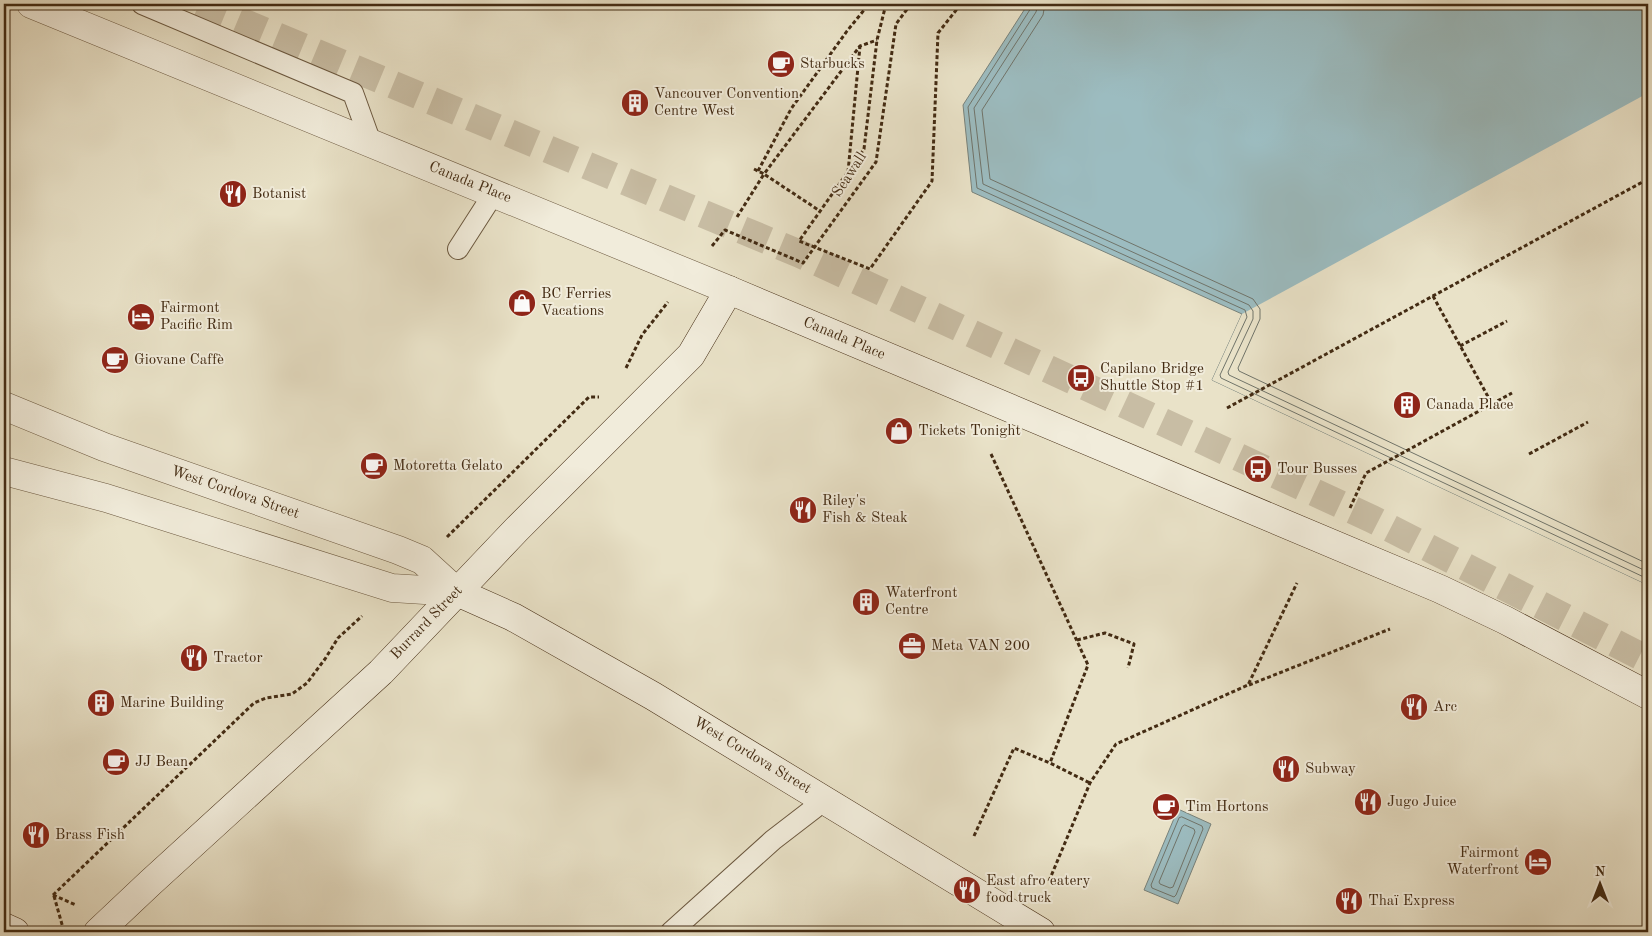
<svg xmlns="http://www.w3.org/2000/svg" width="1652" height="936" font-family="'Old Standard TT',serif">
  <style>
    .water { fill: #9cbcc0; stroke: #78827b }
    .pier { fill: #e9e2c8 }
    .lines { fill: none; stroke-linecap: round; stroke-linejoin: round }
    .shore { stroke: #70746a; stroke-width: 1 }
    .street-tunnel { stroke: #c8bda4; stroke-width: 28; stroke-dasharray: 28 14; stroke-linecap: butt }
    .lane-casing { stroke: #6c5940; stroke-width: 22 }
    .street-casing { stroke: #6c5940; stroke-width: 29 }
    .secondary-casing { stroke: #432b13; stroke-width: 29 }
    .path { stroke: #432b13; stroke-width: 3; stroke-dasharray: 4 2.5; stroke-linecap: butt }
    .lane { stroke: #f1ecdb; stroke-width: 20 }
    .street { stroke: #f1ecdb; stroke-width: 28 }
    .secondary { stroke: #f1ecdb; stroke-width: 28 }
    .labels { text-anchor: middle; dominant-baseline: central; stroke-width: 4; stroke-linejoin: round; paint-order: stroke }
    .poi-label { font-size: 15px; fill: #432b13; stroke: #f1ecdb; text-anchor: start }
    .street-label { font-size: 15px; fill: #432b13; stroke: #f1ecdb }
  </style>
  <rect width="100%" height="100%" fill="#e9e2c8"/>
  <filter id="stains"><feTurbulence type="fractalNoise" baseFrequency=".004" numOctaves="4"/><feColorMatrix values="0 0 0 0 .2 0 0 0 0 .09 0 0 0 0 .02 0 0 0 .5 -.17"/></filter>
  <radialGradient id="worn" r=".72"><stop offset=".6" stop-color="#630" stop-opacity="0"/><stop offset="1" stop-color="#630" stop-opacity=".3"/></radialGradient>
  <!-- water -->
  <g class="water">
    <polygon points="1028,4 1648,4 1648,585 1212,380 1242,314 972,192 963,105"/>
    <polygon points="1178,809 1211,824 1178,904 1144,890"/>
  </g>
  <!-- pier -->
  <polygon class="pier" points="1648,93 1648,585 1212,380 1242,314"/>
  <g class="lines">
    <!-- shore -->
    <g class="shore">
      <polyline points="1031,4 1031,8 968,107 977,188 1245,310 1247,317 1220,375 1221,378 1648,579"/>
      <polyline points="1038,4 1036,12 974,108 983,184 1249,305 1253,311 1253,319 1228,372 1229,375 1648,572"/>
      <polyline points="1045,4 1043,15 982,110 990,179 1253,299 1260,309 1260,319 1238,368 1239,371 1648,564"/>
      <polygon points="1182,817 1202,826 1203,829 1176,895 1174,897 1152,888 1151,885 1179,818"/>
      <polygon points="1185,825 1194,829 1195,832 1173,887 1170,888 1160,884 1159,882 1182,827"/>
    </g>
    <!-- street-tunnel -->
    <polyline class="street-tunnel" points="199,4 800,254 1372,519 1648,660"/>
    <defs>
      <g id="lane">
        <polyline points="142,4 353,93 371,143"/>
        <polyline points="458,249 494,193"/>
        <polyline points="671,932 773,840 825,800"/>
      </g>
      <g id="street">
        <polyline points="31,4 729,290"/>
        <polyline points="4,406 104,447 398,550 422,560 457,592"/>
        <polyline points="4,471 106,498 392,588 457,592"/>
      </g>
      <g id="secondary">
        <polyline points="457,592 513,617 653,696 1041,932"/>
        <polyline points="4,927 15,932"/>
        <polyline points="98,932 150,883 381,672 517,529 691,355 729,290 1440,589 1505,620 1648,695"/>
      </g>
    </defs>
    <!-- lane casing -->
    <use href="#lane" class="lane-casing"/>
    <!-- street casing -->
    <use href="#street" class="street-casing"/>
    <!-- secondary casing -->
    <use href="#secondary" class="secondary-casing"/>
    <!-- path -->
    <g class="path">
      <polyline points="886,4 877,40 864,149 799,241 870,269 932,181 938,33 961,4"/>
      <polyline points="754,169 764,174 860,46 877,40"/>
      <polyline points="758,171 791,109 847,31 869,4"/>
      <polyline points="848,172 860,46"/>
      <polyline points="737,217 764,174 820,211"/>
      <polyline points="712,246 725,230 803,263 876,162 896,24 911,4"/>
      <polyline points="1433,296 1492,404"/>
      <polyline points="1460,346 1507,321"/>
      <polyline points="626,368 642,335 668,302"/>
      <polyline points="1227,408 1648,179"/>
      <polyline points="991,454 1088,665 1050,763"/>
      <polyline points="1529,454 1588,422"/>
      <polyline points="1350,508 1366,473 1512,393"/>
      <polyline points="447,537 589,397 599,397"/>
      <polyline points="1077,640 1105,633 1134,644 1128,668"/>
      <polyline points="1249,685 1390,629"/>
      <polyline points="974,836 1014,748 1050,763 1090,783"/>
      <polyline points="1049,881 1090,783 1116,744 1248,685 1297,583"/>
      <polyline points="53,895 254,703 266,698 292,694 307,683 325,659 338,638 362,616"/>
      <polyline points="53,895 76,905"/>
      <polyline points="54,896 63,928"/>
    </g>
    <!-- lane -->
    <use href="#lane" class="lane"/>
    <!-- street -->
    <use href="#street" class="street"/>
    <!-- secondary -->
    <use href="#secondary" class="secondary"/>
  </g>
  <!-- icons -->
  <defs>
    <symbol id="cafe-disc" viewBox="-11 -11 22 22"><circle r="9.5" fill="#8f2418" stroke="#f1ecdb"/><path d="M-5.5-4.5H6V0H3Q3 3.5 0 3.5H-2.5Q-5.5 3.5-5.5 0ZM3-3.2v2h1.7v-2ZM-6 4.5H4V6H-6Z" fill="#fff"/></symbol>
    <symbol id="building-disc" viewBox="-11 -11 22 22"><circle r="9.5" fill="#8f2418" stroke="#f1ecdb"/><path d="M-4-6H4V6H1V3H-1V6H-4ZM-2.5-4.3h1.7v1.8h-1.7ZM.8-4.3h1.7v1.8H.8ZM-2.5-1h1.7V.8h-1.7ZM.8-1h1.7V.8H.8Z" fill="#fff"/></symbol>
    <symbol id="restaurant-disc" viewBox="-11 -11 22 22"><circle r="9.5" fill="#8f2418" stroke="#f1ecdb"/><path d="M-5-6h1v4h1v-4h1v4h1v-4h1v5L-1.5 .5V6h-2V.5L-5-1ZM5-6V6H3V1.5H1.5Q1.5-4 5-6Z" fill="#fff"/></symbol>
    <symbol id="shop-disc" viewBox="-11 -11 22 22"><circle r="9.5" fill="#8f2418" stroke="#f1ecdb"/><path d="M-5-2.5h2.3a2.7 3.5 0 0 1 5.4 0H5L5.5 6h-11ZM-1.5-2.5h3a1.5 2.3 0 0 0-3 0Z" fill="#fff"/></symbol>
    <symbol id="hotel-disc" viewBox="-11 -11 22 22"><circle r="9.5" fill="#8f2418" stroke="#f1ecdb"/><path d="M-6-4.5h1.5V1H6V5H4.5V3h-9V5H-6ZM-4 0a1.8 1.8 0 1 1 3.6 0ZM.5 0V-2.5h3Q6-2.5 6 0Z" fill="#fff"/></symbol>
    <symbol id="bus-disc" viewBox="-11 -11 22 22"><circle r="9.5" fill="#8f2418" stroke="#f1ecdb"/><path d="M-5-6H5V4H4V6H2V4H-2V6H-4V4H-5ZM-3.5-4V0h7V-4ZM-3.5 1.2v1.5H-2V1.2ZM2 1.2v1.5H3.5V1.2Z" fill="#fff"/></symbol>
    <symbol id="office-disc" viewBox="-11 -11 22 22"><circle r="9.5" fill="#8f2418" stroke="#f1ecdb"/><path d="M-6-3h4V-5.5h4V-3h4V5H-6ZM-1-4.5V-3h2v-1.5ZM-6 0V1H6V0Z" fill="#fff"/></symbol>
  </defs>
  <g fill-rule="evenodd">
    <use href="#cafe-disc" x="765" y="48" width="32" height="32"/>
    <use href="#building-disc" x="619" y="87" width="32" height="32"/>
    <use href="#restaurant-disc" x="217" y="178" width="32" height="32"/>
    <use href="#shop-disc" x="506" y="287" width="32" height="32"/>
    <use href="#hotel-disc" x="125" y="301" width="32" height="32"/>
    <use href="#cafe-disc" x="99" y="344" width="32" height="32"/>
    <use href="#bus-disc" x="1065" y="362" width="32" height="32"/>
    <use href="#building-disc" x="1391" y="389" width="32" height="32"/>
    <use href="#shop-disc" x="883" y="415" width="32" height="32"/>
    <use href="#cafe-disc" x="358" y="450" width="32" height="32"/>
    <use href="#bus-disc" x="1242" y="453" width="32" height="32"/>
    <use href="#restaurant-disc" x="787" y="494" width="32" height="32"/>
    <use href="#building-disc" x="850" y="586" width="32" height="32"/>
    <use href="#office-disc" x="896" y="630" width="32" height="32"/>
    <use href="#restaurant-disc" x="178" y="642" width="32" height="32"/>
    <use href="#building-disc" x="85" y="687" width="32" height="32"/>
    <use href="#restaurant-disc" x="1398" y="691" width="32" height="32"/>
    <use href="#cafe-disc" x="100" y="746" width="32" height="32"/>
    <use href="#restaurant-disc" x="1270" y="753" width="32" height="32"/>
    <use href="#restaurant-disc" x="1352" y="786" width="32" height="32"/>
    <use href="#cafe-disc" x="1150" y="791" width="32" height="32"/>
    <use href="#restaurant-disc" x="20" y="819" width="32" height="32"/>
    <use href="#hotel-disc" x="1522" y="846" width="32" height="32"/>
    <use href="#restaurant-disc" x="951" y="874" width="32" height="32"/>
    <use href="#restaurant-disc" x="1333" y="885" width="32" height="32"/>
  </g>
  <g class="labels">
    <!-- poi labels -->
    <g class="poi-label">
      <text x="800" y="64">Starbucks</text>
      <text x="654" y="94">Vancouver Convention<tspan x="654" dy="17">Centre West</tspan></text>
      <text x="252" y="194">Botanist</text>
      <text x="541" y="294">BC Ferries<tspan x="541" dy="17">Vacations</tspan></text>
      <text x="160" y="308">Fairmont<tspan x="160" dy="17">Pacific Rim</tspan></text>
      <text x="134" y="360">Giovane Caffè</text>
      <text x="1100" y="369">Capilano Bridge<tspan x="1100" dy="17">Shuttle Stop #1</tspan></text>
      <text x="1426" y="405">Canada Place</text>
      <text x="918" y="431">Tickets Tonight</text>
      <text x="393" y="466">Motoretta Gelato</text>
      <text x="1277" y="469">Tour Busses</text>
      <text x="822" y="501">Riley's<tspan x="822" dy="17">Fish &amp; Steak</tspan></text>
      <text x="885" y="593">Waterfront<tspan x="885" dy="17">Centre</tspan></text>
      <text x="931" y="646">Meta VAN 200</text>
      <text x="213" y="658">Tractor</text>
      <text x="120" y="703">Marine Building</text>
      <text x="1433" y="707">Arc</text>
      <text x="135" y="762">JJ Bean</text>
      <text x="1305" y="769">Subway</text>
      <text x="1387" y="802">Jugo Juice</text>
      <text x="1185" y="807">Tim Hortons</text>
      <text x="55" y="835">Brass Fish</text>
      <text x="1519" y="853" text-anchor="end">Fairmont<tspan x="1519" dy="17">Waterfront</tspan></text>
      <text x="986" y="881">East afro eatery<tspan x="986" dy="17">food truck</tspan></text>
      <text x="1368" y="901">Thaï Express</text>
    </g>
    <!-- street labels -->
    <g class="street-label">
      <text transform="translate(850 175) rotate(-57)">Seawall</text>
      <text transform="translate(470 183) rotate(22)">Canada Place</text>
      <text transform="translate(844 339) rotate(23)">Canada Place</text>
      <text transform="translate(235 493) rotate(19)">West Cordova Street</text>
      <text transform="translate(427 623) rotate(-46)">Burrard Street</text>
      <text transform="translate(752 756) rotate(31)">West Cordova Street</text>
    </g>
  </g>
  <!-- margin -->
  <rect width="1652" height="936" fill="none" stroke="#e9e2c8" stroke-width="20"/>
  <rect x="5" y="5" width="1642" height="926" fill="none" stroke="#432b13" stroke-width="2.5"/>
  <rect x="10" y="10" width="1632" height="916" fill="none" stroke="#432b13"/>
  <!-- north arrow -->
  <g transform="translate(1600 884)" stroke="#f1ecdb" stroke-width="4" paint-order="stroke">
  <path d="M0-4L9 19L0 12L-9 19Z" fill="#432b13"/>
  <text y="-8" font-size="14" font-weight="bold" text-anchor="middle" fill="#432b13">N</text>
  </g>
  <rect width="100%" height="100%" filter="url(#stains)"/>
  <rect width="100%" height="100%" fill="url(#worn)"/>
</svg>
